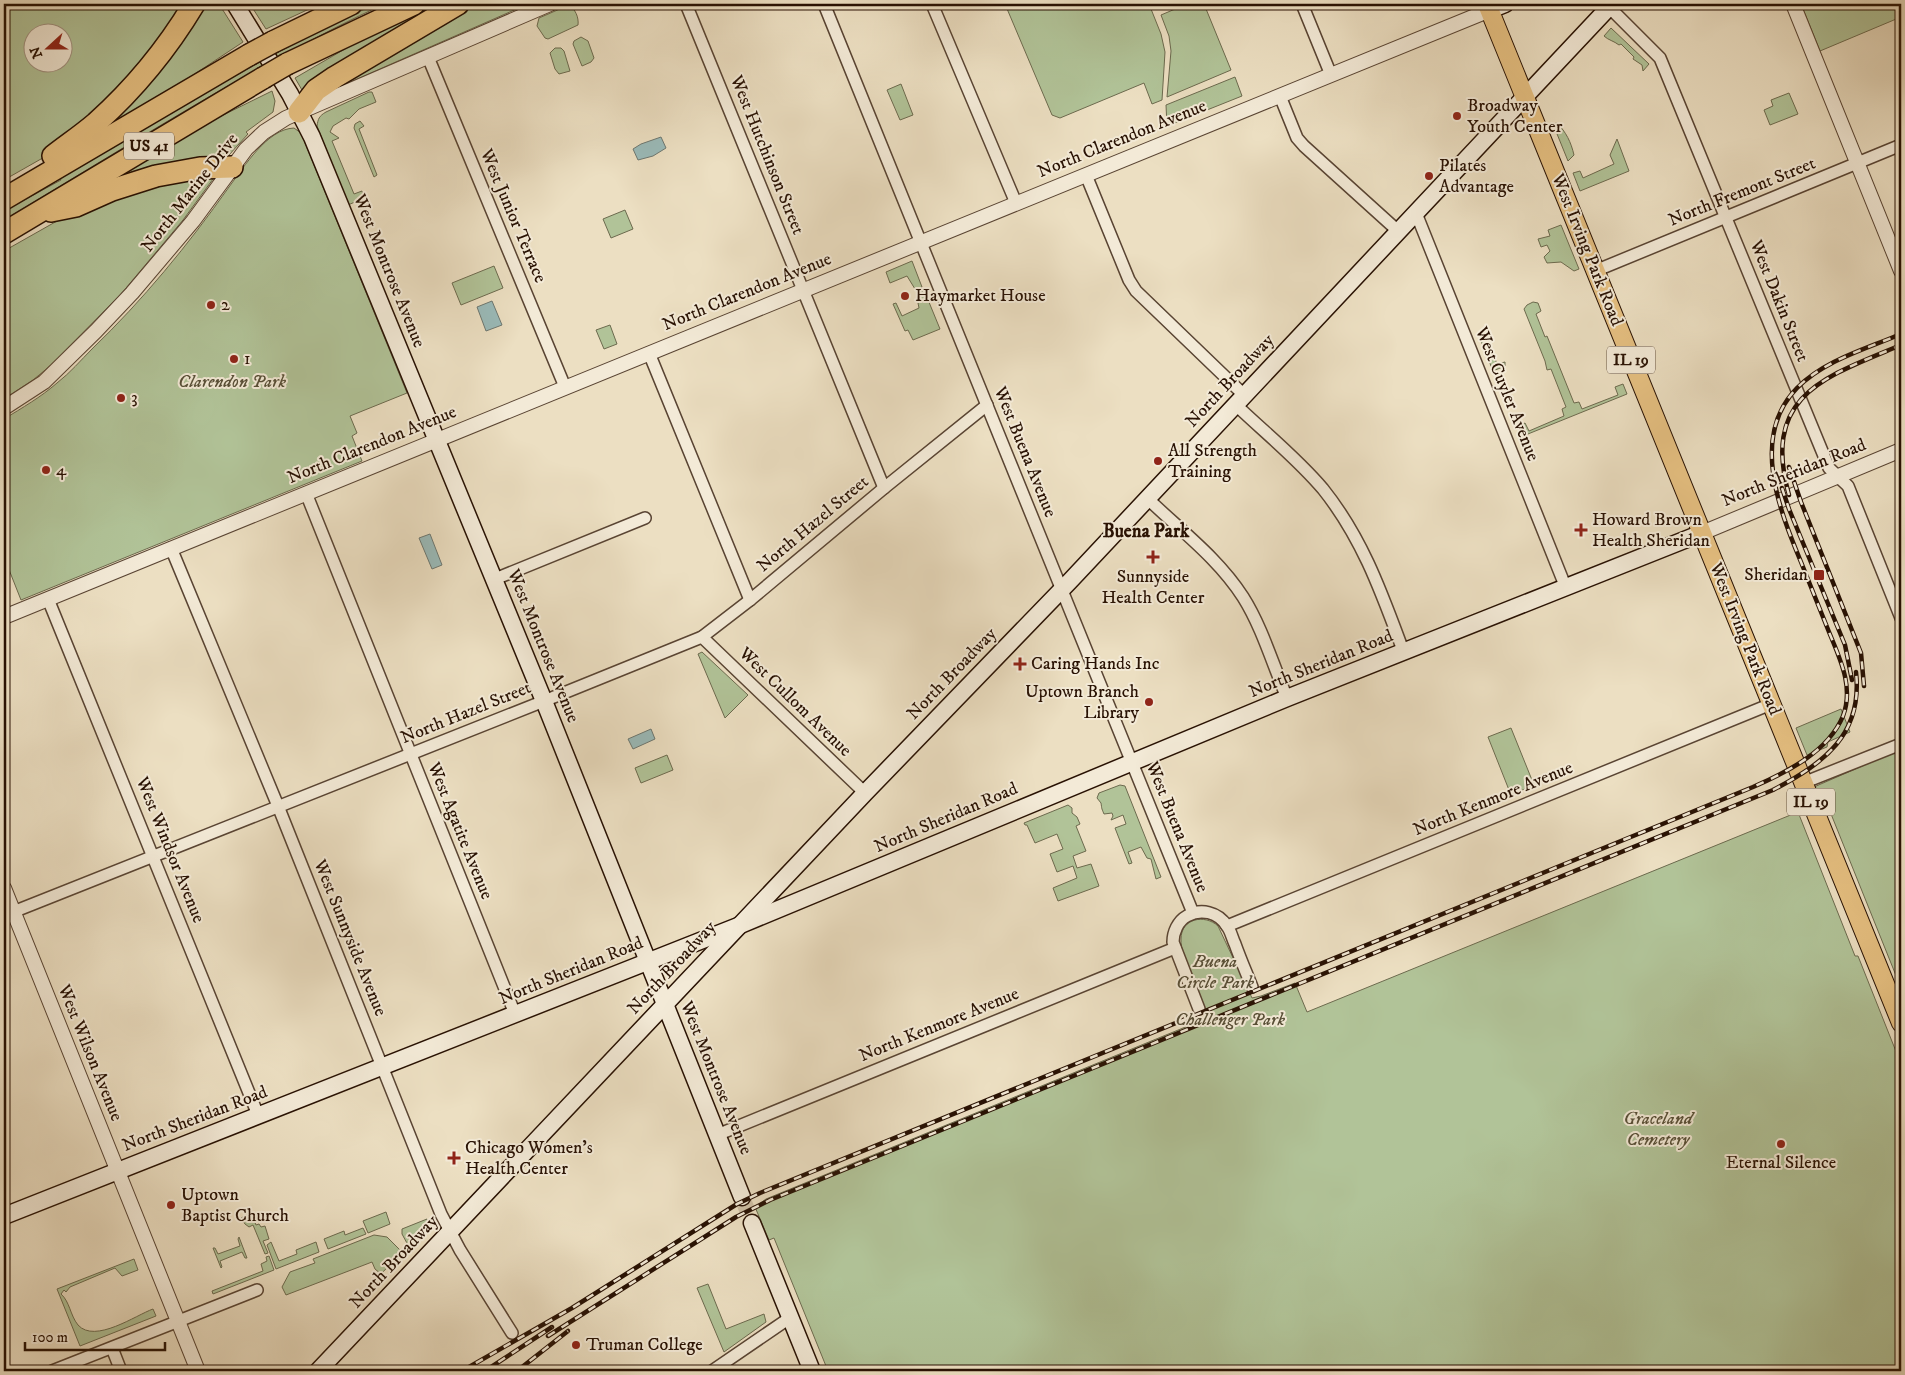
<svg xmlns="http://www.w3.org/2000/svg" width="1905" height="1375" font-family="'IM FELL DW Pica',serif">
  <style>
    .green { fill: #b1c398; stroke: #6c6a4e; fill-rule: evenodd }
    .water { fill: #9abbba; stroke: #6c7771 }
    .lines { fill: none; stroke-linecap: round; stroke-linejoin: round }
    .secondary-tunnel { stroke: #cfc0a5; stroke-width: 16; stroke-dasharray: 16 8; stroke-linecap: butt }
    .minor-casing { stroke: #594433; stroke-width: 14 }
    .tertiary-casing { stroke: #594433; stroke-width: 16 }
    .secondary-casing { stroke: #281103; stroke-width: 19 }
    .primary-casing { stroke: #281103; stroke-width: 20 }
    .motorway-casing { stroke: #281103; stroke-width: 24 }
    .minor { stroke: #f3ead7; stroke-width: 11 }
    .tertiary { stroke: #f3ead7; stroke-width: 14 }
    .secondary { stroke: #f3ead7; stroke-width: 16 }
    .primary { stroke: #e6c081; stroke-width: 18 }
    .motorway { stroke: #e6c081; stroke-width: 21 }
    .rail-casing { stroke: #281103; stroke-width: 4.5 }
    .rail { stroke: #f3ead7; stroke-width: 2.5; stroke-dasharray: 8; stroke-linecap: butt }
    .motorway-bridge-casing { stroke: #281103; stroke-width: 24; stroke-linecap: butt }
    .motorway-bridge { stroke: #e6c081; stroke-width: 21 }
    .poi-dot { fill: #8f2418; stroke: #f3ead7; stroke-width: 2 }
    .labels { text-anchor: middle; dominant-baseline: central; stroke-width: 4; stroke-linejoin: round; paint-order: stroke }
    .shield { fill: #f3ead7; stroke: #655243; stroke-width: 1 }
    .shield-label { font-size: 16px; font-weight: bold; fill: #281103 }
    .poi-label { font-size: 18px; fill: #281103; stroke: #f3ead7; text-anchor: start }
    .street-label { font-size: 18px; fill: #281103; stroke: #f3ead7 }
    .park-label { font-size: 18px; font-style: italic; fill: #584f37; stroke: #f3ead7 }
    .neighbourhood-label { font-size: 19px; font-weight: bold; fill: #281103; stroke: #f3ead7 }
  </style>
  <rect width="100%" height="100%" fill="#ecdfc2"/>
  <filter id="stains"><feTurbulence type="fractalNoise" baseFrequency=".004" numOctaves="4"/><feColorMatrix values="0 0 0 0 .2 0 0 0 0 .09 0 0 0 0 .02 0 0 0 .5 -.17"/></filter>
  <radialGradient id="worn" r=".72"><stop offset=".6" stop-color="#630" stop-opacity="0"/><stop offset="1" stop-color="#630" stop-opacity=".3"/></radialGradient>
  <!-- green -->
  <g class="green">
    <path d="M4,4H188L154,55L48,155L4,180ZM32,32H62V62H32Z"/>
    <polygon points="199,4 219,4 243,42 178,85 85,140"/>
    <polygon points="250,4 320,4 266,29"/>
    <path d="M376,4H384C252,66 129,145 4,220V211L61,180L60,178C164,118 266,53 376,4Z"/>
    <polygon points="439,4 304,90 302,90 295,78 362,39"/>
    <polygon points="466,4 528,4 341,86"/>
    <polygon points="1005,4 1149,4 1161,34 1165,52 1162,100 1152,104 1144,83 1060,118 1052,115"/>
    <polygon points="1187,4 1204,4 1231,70 1167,97 1171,51 1169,36 1161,15"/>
    <polygon points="1801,4 1901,4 1901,17 1820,51"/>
    <path d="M569,5C575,9 579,17 578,25L548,39L545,38L537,26L539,18Z"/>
    <path d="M1611,28L1649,64L1643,71L1642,65L1633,59L1634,57L1621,44L1619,45C1614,41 1608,40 1604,36Z"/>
    <polygon points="581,37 588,41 594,58 591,62 582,66 573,44 574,41"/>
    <polygon points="555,48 561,48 564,51 570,71 559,74 555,69 550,53"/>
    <polygon points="1235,77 1242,96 1167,126 1166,105"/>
    <polygon points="901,84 913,115 900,120 887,90"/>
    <polygon points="272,91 275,101 273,112 246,132 248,134 229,155 219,162 109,185 153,155 203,125"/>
    <path d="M369,92H372L376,102L359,109L349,119L346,118L333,126L330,132L339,138L332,141L354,194L362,191L364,198L348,205L317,126C318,119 319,116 326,112Z"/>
    <polygon points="1789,93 1798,114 1770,125 1764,110 1773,106 1771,100"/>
    <polygon points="360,121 364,126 359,129 377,175 374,177 354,128 355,124"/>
    <path d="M1557,123C1566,132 1571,142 1574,155L1568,161L1553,124Z"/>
    <path d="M294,128L301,133L407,393L350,416L357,433L352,436L362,461L21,600L4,557V419C22,408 41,397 57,383C70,373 81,360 92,349C143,300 188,245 229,187C244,167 267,129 294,128Z"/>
    <polygon points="1617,139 1629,171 1580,191 1573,173 1580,171 1583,178 1614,164 1610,155"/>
    <polygon points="216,175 183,220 121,294 50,366 33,380 4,399 4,251 57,221 133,188"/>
    <polygon points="625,210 633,229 611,238 603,219"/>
    <polygon points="1561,225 1579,269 1574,271 1561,262 1547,263 1544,257 1550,251 1547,245 1541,247 1538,239 1550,236 1548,230"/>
    <polygon points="912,261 922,287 915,289 907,276 890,283 886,272"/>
    <polygon points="494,266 503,288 461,305 452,283"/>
    <polygon points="924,290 940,329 913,340 908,330 905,331 893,304 896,303 902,316 919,308 918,303 920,302 917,295"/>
    <polygon points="1533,302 1538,303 1541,311 1536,314 1545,337 1547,336 1574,403 1579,402 1582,409 1618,395 1615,387 1623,384 1627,394 1523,436 1519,426 1525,423 1529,431 1564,416 1562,409 1566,407 1551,369 1547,370 1545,361 1524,309 1527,305"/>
    <polygon points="610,325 617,344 604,349 596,330"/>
    <polygon points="1486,335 1497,364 1505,362 1505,366 1493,371 1479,336"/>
    <polygon points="702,652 748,695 725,718 698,654"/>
    <polygon points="1841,709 1850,732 1828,742 1827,747 1807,755 1796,728"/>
    <polygon points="1511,728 1534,785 1511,795 1488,737"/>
    <polygon points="1901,749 1901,988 1827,804 1821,806 1814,787"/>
    <polygon points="667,755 673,770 641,783 635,768"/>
    <path d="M1120,785L1125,786L1161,877L1156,879L1151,859L1147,858L1141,847L1128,852L1132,863L1129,864L1115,828L1126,824L1123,815L1111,820L1113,816L1112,813L1104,814C1101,807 1102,809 1101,803L1097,798L1099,793Z"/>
    <polygon points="1068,805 1072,808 1072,813 1077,817 1080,824 1076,826 1086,851 1073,856 1077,868 1091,864 1099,886 1058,901 1053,888 1077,878 1073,866 1057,872 1050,854 1063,849 1057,834 1035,843 1027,825 1025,825 1024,823"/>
    <path d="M1798,812L1855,956H1858L1901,1064V1371H828L774,1238L769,1240L755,1207L766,1199L1205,1019L1206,1012C1200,992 1180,958 1181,939C1181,918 1205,914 1218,926L1252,998L1261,996L1295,983L1307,1012Z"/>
    <polygon points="386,1212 390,1224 368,1233 363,1221"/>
    <polygon points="251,1213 256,1225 259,1224 261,1227 265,1226 269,1239 263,1241 268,1253 265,1254 253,1225 249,1227 245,1224 241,1218"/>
    <polygon points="427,1219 427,1226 408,1245 402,1234 402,1229"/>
    <polygon points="363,1228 366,1234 328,1249 324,1239 344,1231 345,1235"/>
    <polygon points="374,1235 387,1237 402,1252 381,1274 375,1269 372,1262 286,1295 282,1287 290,1272 315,1263 313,1259"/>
    <polygon points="239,1237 247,1258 245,1258 242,1252 220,1261 222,1267 221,1268 213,1248 215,1248 218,1254 240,1246 238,1239"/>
    <polygon points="271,1242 279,1261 297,1254 296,1250 316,1242 319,1252 276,1269 267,1245"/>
    <polygon points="269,1256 274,1270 213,1294 212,1291 263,1271 261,1264 267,1261 266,1257"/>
    <path d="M134,1259L138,1270L122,1276L115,1268L70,1287L66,1292L64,1290L61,1294C70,1302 70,1315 78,1325C95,1344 136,1315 153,1309L156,1316L80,1346L57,1289Z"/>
    <polygon points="708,1284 726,1329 764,1314 766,1322 724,1352 697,1288"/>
  </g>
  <!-- water -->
  <g class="water">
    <polygon points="661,137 666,148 653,156 638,160 633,149 641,144"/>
    <polygon points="492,301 502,325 486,331 477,307"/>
    <polygon points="430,534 442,565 432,569 419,538"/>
    <polygon points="651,729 655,739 633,749 628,739"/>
  </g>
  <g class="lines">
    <!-- secondary-tunnel -->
    <polyline class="secondary-tunnel" points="742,1197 752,1223"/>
    <defs>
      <g id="minor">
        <polyline points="686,4 884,488"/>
        <polyline points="824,4 1193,913"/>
        <polyline points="932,4 1016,203"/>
        <polyline points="1302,4 1331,75"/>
        <polyline points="1609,7 1660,58 1829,468 1848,486 1901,618"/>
        <polyline points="428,57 565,387"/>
        <polyline points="1280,96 1297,138 1304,146 1398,231"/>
        <polyline points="1086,175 1129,280 1136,291 1244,395"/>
        <polyline points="1416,213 1566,588"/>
        <polyline points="1595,271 1901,145"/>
        <polyline points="649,353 750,600"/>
        <path d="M1235,404C1264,432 1297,458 1323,489C1363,539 1382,594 1404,653"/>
        <polyline points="306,493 515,1014"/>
        <path d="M1147,498C1180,530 1218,558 1243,597C1262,627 1273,665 1287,698"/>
        <polyline points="171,548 278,806 441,1214 460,1250 512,1333"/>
        <polyline points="495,579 645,518"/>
        <polyline points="48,599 258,1115"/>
        <polyline points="702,637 865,793"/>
        <polyline points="1803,783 1901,744"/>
        <polyline points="13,912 544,701 702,637 750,600 884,488 987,405"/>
        <polyline points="1227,926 1771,704"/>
        <path d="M1199,1009L1173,942C1173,932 1178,921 1187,916C1201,908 1218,912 1227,926C1231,931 1232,938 1235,944C1240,958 1246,972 1252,987"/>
        <polyline points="717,1135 1175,948"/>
        <polyline points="112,1348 121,1371"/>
        <polyline points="52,1371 257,1290"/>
        <polyline points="712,1371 791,1317"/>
      </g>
      <g id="tertiary">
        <polyline points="1793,4 1901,271"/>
        <polyline points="4,408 44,382 96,331 132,293 193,221 246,149 264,132 286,118 550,4"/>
        <polyline points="1702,533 1901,450"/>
        <polyline points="4,617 1490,10"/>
        <polyline points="4,888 198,1371"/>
      </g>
      <g id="secondary">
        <polyline points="235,4 290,94 312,137 544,701 742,1197"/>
        <polyline points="1490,10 1505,4"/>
        <polyline points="4,1216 738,926 1287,698 1702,533"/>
        <polyline points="752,1223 812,1371"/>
        <polyline points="318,1371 865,793 1070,581 1612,4"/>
      </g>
      <polyline id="primary" points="1487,4 1901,1023"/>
      <g id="motorway">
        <polyline points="273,42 351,4"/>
        <polyline points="287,64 414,4"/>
        <polyline points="299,112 316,90 335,77 458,4"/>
        <path d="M53,156C67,145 82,135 96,123C135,88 167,49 194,4"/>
        <polyline points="4,199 249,55"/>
        <polyline points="51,211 76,206 112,190 156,176 200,168 232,167"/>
        <polyline points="4,233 263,78"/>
      </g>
    </defs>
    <!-- minor casing -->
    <use href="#minor" class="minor-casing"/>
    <!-- tertiary casing -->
    <use href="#tertiary" class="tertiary-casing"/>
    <!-- secondary casing -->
    <use href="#secondary" class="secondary-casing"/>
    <!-- primary casing -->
    <use href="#primary" class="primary-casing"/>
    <!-- motorway casing -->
    <use href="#motorway" class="motorway-casing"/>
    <!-- minor -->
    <use href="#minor" class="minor"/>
    <!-- tertiary -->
    <use href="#tertiary" class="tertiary"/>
    <!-- secondary -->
    <use href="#secondary" class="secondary"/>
    <!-- primary -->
    <use href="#primary" class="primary"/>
    <!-- motorway -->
    <use href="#motorway" class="motorway"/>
    <defs>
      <g id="rail">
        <polyline points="1789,467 1801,502 1861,653 1864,686"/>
        <polyline points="1782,488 1789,509 1845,645 1852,680"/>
        <path d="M1789,495C1761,395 1825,377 1901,345"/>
        <path d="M548,1336L736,1217L770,1200L1773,790C1824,763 1863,735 1856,672"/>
        <path d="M462,1371L572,1308L737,1204L760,1193L1753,787C1787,772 1828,752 1843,716C1854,687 1840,659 1829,632C1820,609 1810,585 1801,562C1779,509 1750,436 1797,388C1825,360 1866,349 1901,334"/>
        <polyline points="485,1371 552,1327"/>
        <polyline points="517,1371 568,1331"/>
      </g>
    </defs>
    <!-- rail casing -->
    <use href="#rail" class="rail-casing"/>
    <!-- rail -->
    <use href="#rail" class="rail"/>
    <defs>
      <g id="motorway-bridge">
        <polyline points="249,55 273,42"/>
        <polyline points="263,78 287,64"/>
      </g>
    </defs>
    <!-- motorway-bridge casing -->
    <use href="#motorway-bridge" class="motorway-bridge-casing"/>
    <!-- motorway-bridge -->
    <use href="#motorway-bridge" class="motorway-bridge"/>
  </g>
  <!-- markers -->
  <g class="poi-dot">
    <circle cx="1457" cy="116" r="5"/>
    <circle cx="1429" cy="176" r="5"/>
    <circle cx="905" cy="296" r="5"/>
    <circle cx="211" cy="305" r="5"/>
    <circle cx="234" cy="359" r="5"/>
    <circle cx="121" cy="398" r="5"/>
    <circle cx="1158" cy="461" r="5"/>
    <circle cx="46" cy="470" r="5"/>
    <path d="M1578.5 522.5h5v5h5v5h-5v5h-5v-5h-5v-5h5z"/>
    <path d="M1150.5 549.5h5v5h5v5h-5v5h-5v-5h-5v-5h5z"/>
    <rect x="1813" y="569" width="12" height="12" rx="2.5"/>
    <path d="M1017.5 656.5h5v5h5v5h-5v5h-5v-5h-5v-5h5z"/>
    <circle cx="1149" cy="702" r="5"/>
    <circle cx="1781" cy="1144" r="5"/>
    <path d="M451.5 1150.5h5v5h5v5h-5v5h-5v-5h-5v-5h5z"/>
    <circle cx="171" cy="1205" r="5"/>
    <circle cx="576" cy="1345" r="5"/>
  </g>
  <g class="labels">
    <!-- shield labels -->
    <g class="shield">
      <rect x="124" y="132.5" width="50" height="27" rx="4"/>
      <rect x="1607" y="346.5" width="48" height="27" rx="4"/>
      <rect x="1787" y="788.5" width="48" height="27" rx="4"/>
    </g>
    <g class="shield-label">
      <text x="149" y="146">US 41</text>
      <text x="1631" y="360">IL 19</text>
      <text x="1811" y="802">IL 19</text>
    </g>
    <!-- poi labels -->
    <g class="poi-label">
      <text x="1467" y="106">Broadway<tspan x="1467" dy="21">Youth Center</tspan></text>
      <text x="1439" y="166">Pilates<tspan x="1439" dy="21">Advantage</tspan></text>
      <text x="915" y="296">Haymarket House</text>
      <text x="221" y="305">2</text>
      <text x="244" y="359">1</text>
      <text x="131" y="398">3</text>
      <text x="1168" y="451">All Strength<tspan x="1168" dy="21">Training</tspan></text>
      <text x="56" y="470">4</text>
      <text x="1592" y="520">Howard Brown<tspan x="1592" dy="21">Health Sheridan</tspan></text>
      <text x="1808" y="575" text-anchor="end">Sheridan</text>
      <text x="1153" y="577" text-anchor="middle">Sunnyside<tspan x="1153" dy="21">Health Center</tspan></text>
      <text x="1031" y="664">Caring Hands Inc</text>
      <text x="1139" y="692" text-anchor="end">Uptown Branch<tspan x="1139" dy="21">Library</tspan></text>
      <text x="465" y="1148">Chicago Women's<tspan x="465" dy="21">Health Center</tspan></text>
      <text x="1781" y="1163" text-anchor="middle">Eternal Silence</text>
      <text x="181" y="1195">Uptown<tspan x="181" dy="21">Baptist Church</tspan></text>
      <text x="586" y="1345">Truman College</text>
    </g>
    <!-- street labels -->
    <g class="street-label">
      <text transform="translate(1122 139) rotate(-22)">North Clarendon Avenue</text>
      <text transform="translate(767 155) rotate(68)">West Hutchinson Street</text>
      <text transform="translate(1742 192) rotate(-22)">North Fremont Street</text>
      <text transform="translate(190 193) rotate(-52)">North Marine Drive</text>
      <text transform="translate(513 216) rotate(67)">West Junior Terrace</text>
      <text transform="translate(1587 250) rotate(68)">West Irving Park Road</text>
      <text transform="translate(389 271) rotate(68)">West Montrose Avenue</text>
      <text transform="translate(747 292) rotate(-22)">North Clarendon Avenue</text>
      <text transform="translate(1779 301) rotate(68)">West Dakin Street</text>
      <text transform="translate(1230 381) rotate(-47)">North Broadway</text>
      <text transform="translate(1507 394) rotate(68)">West Cuyler Avenue</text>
      <text transform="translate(372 445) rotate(-22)">North Clarendon Avenue</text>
      <text transform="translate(1025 452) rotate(68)">West Buena Avenue</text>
      <text transform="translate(1794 473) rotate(-22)">North Sheridan Road</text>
      <text transform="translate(813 524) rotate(-40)">North Hazel Street</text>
      <text transform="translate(1745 639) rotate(68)">West Irving Park Road</text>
      <text transform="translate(543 646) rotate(68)">West Montrose Avenue</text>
      <text transform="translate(1321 664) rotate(-22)">North Sheridan Road</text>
      <text transform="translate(952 674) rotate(-46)">North Broadway</text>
      <text transform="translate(795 702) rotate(44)">West Cullom Avenue</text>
      <text transform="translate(466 713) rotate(-22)">North Hazel Street</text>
      <text transform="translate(1493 799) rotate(-22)">North Kenmore Avenue</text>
      <text transform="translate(946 818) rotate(-23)">North Sheridan Road</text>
      <text transform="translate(1177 827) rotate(68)">West Buena Avenue</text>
      <text transform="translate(460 831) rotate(68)">West Agatite Avenue</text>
      <text transform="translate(170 850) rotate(68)">West Windsor Avenue</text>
      <text transform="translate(350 938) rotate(68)">West Sunnyside Avenue</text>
      <text transform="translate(672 968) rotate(-47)">North Broadway</text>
      <text transform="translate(571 971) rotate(-22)">North Sheridan Road</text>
      <text transform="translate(939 1025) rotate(-22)">North Kenmore Avenue</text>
      <text transform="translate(90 1053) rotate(68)">West Wilson Avenue</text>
      <text transform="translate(716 1078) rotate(68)">West Montrose Avenue</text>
      <text transform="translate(195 1119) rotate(-21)">North Sheridan Road</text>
      <text transform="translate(394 1262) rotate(-47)">North Broadway</text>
    </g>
    <!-- park labels -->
    <g class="park-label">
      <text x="232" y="382">Clarendon Park</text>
      <text x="1215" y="962">Buena<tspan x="1215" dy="21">Circle Park</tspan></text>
      <text x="1230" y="1020">Challenger Park</text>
      <text x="1658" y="1119">Graceland<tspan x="1658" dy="21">Cemetery</tspan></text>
    </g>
    <!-- neighbourhood labels -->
    <g class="neighbourhood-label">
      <text x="1146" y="531">Buena Park</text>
    </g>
  </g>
  <!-- margin -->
  <rect width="1905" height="1375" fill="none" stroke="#ecdfc2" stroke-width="20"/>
  <rect x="5" y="5" width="1895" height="1365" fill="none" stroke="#281103" stroke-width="2.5"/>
  <rect x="10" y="10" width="1885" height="1355" fill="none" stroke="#281103"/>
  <!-- north arrow -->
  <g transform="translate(48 48) rotate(249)"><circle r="24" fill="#f3ead7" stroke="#a29382"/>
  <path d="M0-4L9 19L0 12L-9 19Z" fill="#8f2418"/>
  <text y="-8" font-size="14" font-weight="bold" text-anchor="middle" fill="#281103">N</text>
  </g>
  <!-- scale -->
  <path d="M25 1342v8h140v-8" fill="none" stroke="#281103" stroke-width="2.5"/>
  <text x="32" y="1342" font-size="15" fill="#281103" stroke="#f3ead7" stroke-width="4" paint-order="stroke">100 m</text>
  <rect width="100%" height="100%" filter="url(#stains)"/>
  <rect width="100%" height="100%" fill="url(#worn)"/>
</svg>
